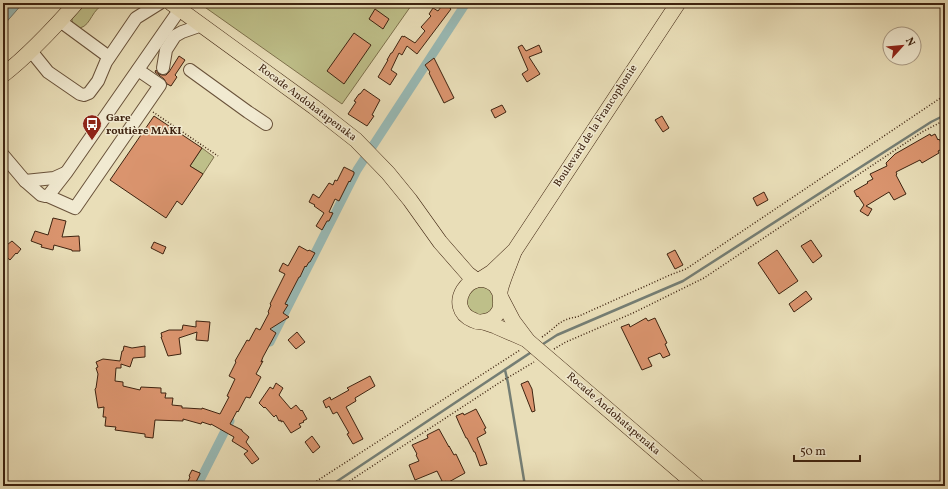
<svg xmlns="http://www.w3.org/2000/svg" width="948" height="489" font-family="Vollkorn,serif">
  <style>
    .green { fill: #bebf89; stroke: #7e714c }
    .water { fill: #99bbb7; stroke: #757e74 }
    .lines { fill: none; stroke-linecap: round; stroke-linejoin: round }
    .stream { stroke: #757e74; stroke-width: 2.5 }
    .canal { stroke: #99bbb7; stroke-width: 9 }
    .building { fill: #da946e; stroke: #3e2310 }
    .minor-casing { stroke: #69523a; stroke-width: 14 }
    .major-casing { stroke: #3e2310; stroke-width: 16 }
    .path { stroke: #3e2310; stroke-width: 1.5; stroke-dasharray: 1 2; stroke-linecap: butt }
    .minor { stroke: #f1ead1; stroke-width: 12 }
    .major { stroke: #e9deb8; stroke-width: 15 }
    .labels { text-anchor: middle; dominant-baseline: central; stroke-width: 3; stroke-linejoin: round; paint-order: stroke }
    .street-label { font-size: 11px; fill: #3e2310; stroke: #f1ead1 }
    .poi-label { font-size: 11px; font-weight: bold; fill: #3e2310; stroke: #f1ead1; text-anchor: start }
  </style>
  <rect width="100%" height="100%" fill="#e9deb8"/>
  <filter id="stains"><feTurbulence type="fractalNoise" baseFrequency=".005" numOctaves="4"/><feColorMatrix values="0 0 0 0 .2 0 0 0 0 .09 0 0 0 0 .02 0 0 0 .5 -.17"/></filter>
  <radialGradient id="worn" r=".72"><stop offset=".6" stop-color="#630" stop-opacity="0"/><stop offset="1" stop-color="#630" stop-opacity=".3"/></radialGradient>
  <!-- green -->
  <g class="green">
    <path d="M86,3H107C91,8 92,25 80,28C75,26 72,25 72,19Z"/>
    <polygon points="199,3 413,3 342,104"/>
    <polygon points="202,148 214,157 203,174 190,166"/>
    <polygon points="488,284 499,302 484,317 468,311 465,294 468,289"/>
  </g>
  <!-- water -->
  <polygon class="water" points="3,3 23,3 3,26"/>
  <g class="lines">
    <!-- stream -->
    <g class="stream">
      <polyline points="540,346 557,335 683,281 931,122 945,115"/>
      <polyline points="505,370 508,383 525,486"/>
      <polyline points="330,486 533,351"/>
    </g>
    <!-- canal -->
    <g class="canal">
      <polyline points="270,342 357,170 466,3"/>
      <polyline points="197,486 230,421"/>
    </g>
  </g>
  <!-- building -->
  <g class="building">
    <polygon points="444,3 451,9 417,54 407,46 402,55 399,53 391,70 397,74 390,85 378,77 388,60 387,60 391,53 392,53 402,36 404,37 404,36 415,43 425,31 421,27 431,16 429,14 433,8 438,11"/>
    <polygon points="375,9 389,19 383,29 369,19"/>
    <polygon points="354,33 371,45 344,84 327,71"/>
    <polygon points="522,45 526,51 539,45 542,52 529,57 540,74 527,82 522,74 528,70 518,47"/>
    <polygon points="179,56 185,60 175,75 177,77 171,86 167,84 164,79 155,72 156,70 159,74 162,75 166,75 169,72"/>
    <polygon points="434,58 454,98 444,103 429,73 430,72 425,65"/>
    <polygon points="364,89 380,100 372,115 374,116 367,126 348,114 356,102 354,101 359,94 360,94"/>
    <polygon points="502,105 506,112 495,118 491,110"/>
    <polygon points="154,116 202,148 190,166 203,174 182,205 177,201 166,218 110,180"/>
    <polygon points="662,116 669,128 663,132 655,120"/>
    <polygon points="930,134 931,136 935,134 938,140 939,139 944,148 938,151 939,153 922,163 920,160 896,172 897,174 896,175 906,194 894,200 889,192 866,206 872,209 868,216 860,211 864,205 858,196 857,197 854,191 868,183 867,182 873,179 870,174 887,166 886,163 895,154"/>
    <polygon points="344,167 354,172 354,174 350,182 349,181 339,201 335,199 329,212 333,213 329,221 327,221 322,230 316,226 324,213 314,206 315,205 309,202 313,194 319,198 329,183 333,185 335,180 337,181"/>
    <polygon points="764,192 768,200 757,206 753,198"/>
    <polygon points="53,218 66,221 62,237 79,236 80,251 72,251 72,250 54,245 53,250 41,247 42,245 31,241 35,231 48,235"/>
    <polygon points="811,240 822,256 813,263 801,246"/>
    <polygon points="12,241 21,249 17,254 16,253 10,260 3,254 3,248"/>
    <polygon points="154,242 166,247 163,254 151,248"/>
    <polygon points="299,246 308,251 309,250 315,253 310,262 309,262 306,267 305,266 300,277 299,277 285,304 288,305 283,313 289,317 270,329 276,333 263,357 261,362 263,361 256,374 261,377 250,398 246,397 238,412 237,411 230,424 242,430 242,431 249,437 246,442 259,459 252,464 244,454 248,451 232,441 234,437 211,424 211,425 202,422 201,424 183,419 183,421 155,420 153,438 145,437 145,434 115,430 116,427 105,426 106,417 103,417 104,407 98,408 95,389 96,388 98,374 96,368 98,367 96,362 103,359 120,361 122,351 123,351 124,346 132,348 145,346 145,357 133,358 130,367 121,364 121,368 116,368 115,381 123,382 123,386 140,390 141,387 161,388 161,393 166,393 165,398 173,398 172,405 182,406 182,408 186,408 202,409 202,408 220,414 229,397 227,396 235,379 229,376 236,362 235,361 247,340 249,341 256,328 260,330 269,313 268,312 271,305 270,304 285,274 279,271 283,263 288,266"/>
    <polygon points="675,250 683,265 675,269 667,254"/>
    <polygon points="777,250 798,281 779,294 758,263"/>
    <polygon points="806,291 812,299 794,312 789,304"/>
    <polygon points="646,318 648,321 655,318 667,343 665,344 670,355 663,358 660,353 648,358 652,366 642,370 621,327 629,324 630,327"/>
    <polygon points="196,321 210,322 208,341 196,340 197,332 179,338 181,354 168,356 161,337 162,337 161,333 169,330 182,330 183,325 196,327"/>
    <polygon points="297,332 305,342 296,349 288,340"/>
    <polygon points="370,376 375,386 355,398 356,401 346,407 363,439 353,444 347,434 349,433 337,412 333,414 329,406 326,408 323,401 330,397 331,400 349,390 347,388"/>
    <polygon points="528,381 532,389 535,411 532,412 521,384"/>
    <polygon points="276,383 283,388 279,395 291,409 296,405 301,411 302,410 307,419 303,421 304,422 299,424 301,427 291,433 283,421 281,422 281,420 279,421 276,415 274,417 265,407 264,408 259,403 270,387 273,389"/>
    <polygon points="476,409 486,428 484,429 486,433 477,438 487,464 480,466 475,452 474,452 467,438 466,438 459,423 456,416 463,413 464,415"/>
    <polygon points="439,429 449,447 449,446 454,455 456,454 465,473 447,483 446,481 443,483 437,471 415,480 409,465 419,461 416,455 417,454 412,445 428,438 427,435"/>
    <polygon points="312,436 320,447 313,453 305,442"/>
    <polygon points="192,470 200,473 200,474 194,486 186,486 190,477 189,476"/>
  </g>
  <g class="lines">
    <defs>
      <g id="minor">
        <polyline points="60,21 109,57"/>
        <polyline points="31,51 48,72 80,94 84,95 89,93 98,81 106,62 136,18 160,3"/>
        <polyline points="163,68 166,50 175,36 182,32 202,25"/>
        <polyline points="190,70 248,112 266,124"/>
        <polyline points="3,155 25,181 41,195 45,196 48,196 75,208 160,85 138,70"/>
        <polyline points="25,181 54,178 65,173"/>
        <polyline points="48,196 66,173 180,9"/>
      </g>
      <g id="major">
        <polyline points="171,3 314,107 356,140 388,173 410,200 440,242 468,274 476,280"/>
        <path d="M3,75C30,54 53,29 76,3"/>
        <polyline points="481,279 492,272 515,250 678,3"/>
        <path d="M500,293C498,290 497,287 495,285C470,264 443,308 473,320C478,323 485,322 490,320C494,318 497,315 499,311C502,305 500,300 500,293C500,285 511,261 514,252"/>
        <polyline points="501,298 513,321 528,341 697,486"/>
        <polyline points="483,322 495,326 525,339"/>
      </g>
    </defs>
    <!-- minor casing -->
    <use href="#minor" class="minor-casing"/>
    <!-- major casing -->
    <use href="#major" class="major-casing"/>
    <!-- path -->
    <g class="path">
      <polyline points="153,112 218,156"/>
      <path d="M542,337C556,328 559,319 577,317L670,275L686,269L939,99L945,96"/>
      <polyline points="554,349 566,342 633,313 704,278 922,132 945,120"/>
      <polyline points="309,486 520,350"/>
      <polyline points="342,486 502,381 509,377 534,362"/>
    </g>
    <!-- minor -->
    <use href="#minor" class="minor"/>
    <!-- major -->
    <use href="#major" class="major"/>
  </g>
  <!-- icons -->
  <defs>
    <symbol id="bus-pin" viewBox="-11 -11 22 30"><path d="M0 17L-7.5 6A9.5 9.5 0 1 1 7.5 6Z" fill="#8f2418" stroke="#f1ead1"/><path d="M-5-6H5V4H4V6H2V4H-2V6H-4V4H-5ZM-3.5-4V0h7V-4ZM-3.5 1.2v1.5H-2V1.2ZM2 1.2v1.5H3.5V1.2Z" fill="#fff"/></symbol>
  </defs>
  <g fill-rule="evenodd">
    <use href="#bus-pin" x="81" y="113" width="22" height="30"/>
  </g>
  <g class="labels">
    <!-- street labels -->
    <g class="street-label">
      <text transform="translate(307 103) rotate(37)">Rocade Andohatapenaka</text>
      <text transform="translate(596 126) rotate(-57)">Boulevard de la Francophonie</text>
      <text transform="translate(613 414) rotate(41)">Rocade Andohatapenaka</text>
    </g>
    <!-- poi labels -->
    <g class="poi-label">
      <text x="106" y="118">Gare<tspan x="106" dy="13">routière MAKI</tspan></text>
    </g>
  </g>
  <!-- margin -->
  <rect width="948" height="489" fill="none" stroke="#e9deb8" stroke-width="16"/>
  <rect x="4" y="4" width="940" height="481" fill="none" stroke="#3e2310" stroke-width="2"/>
  <rect x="8" y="8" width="932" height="473" fill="none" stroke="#3e2310"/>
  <!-- north arrow -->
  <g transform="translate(902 46) rotate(63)"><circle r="19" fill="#f1ead1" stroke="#a99a84"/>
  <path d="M0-3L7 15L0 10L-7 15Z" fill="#8f2418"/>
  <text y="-6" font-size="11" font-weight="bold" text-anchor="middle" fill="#3e2310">N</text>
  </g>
  <!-- scale -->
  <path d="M794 455v6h66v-6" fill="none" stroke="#3e2310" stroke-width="2"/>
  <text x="800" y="455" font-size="12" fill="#3e2310" stroke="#f1ead1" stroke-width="3" paint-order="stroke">50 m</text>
  <rect width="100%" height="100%" filter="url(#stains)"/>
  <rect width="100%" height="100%" fill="url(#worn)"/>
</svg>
